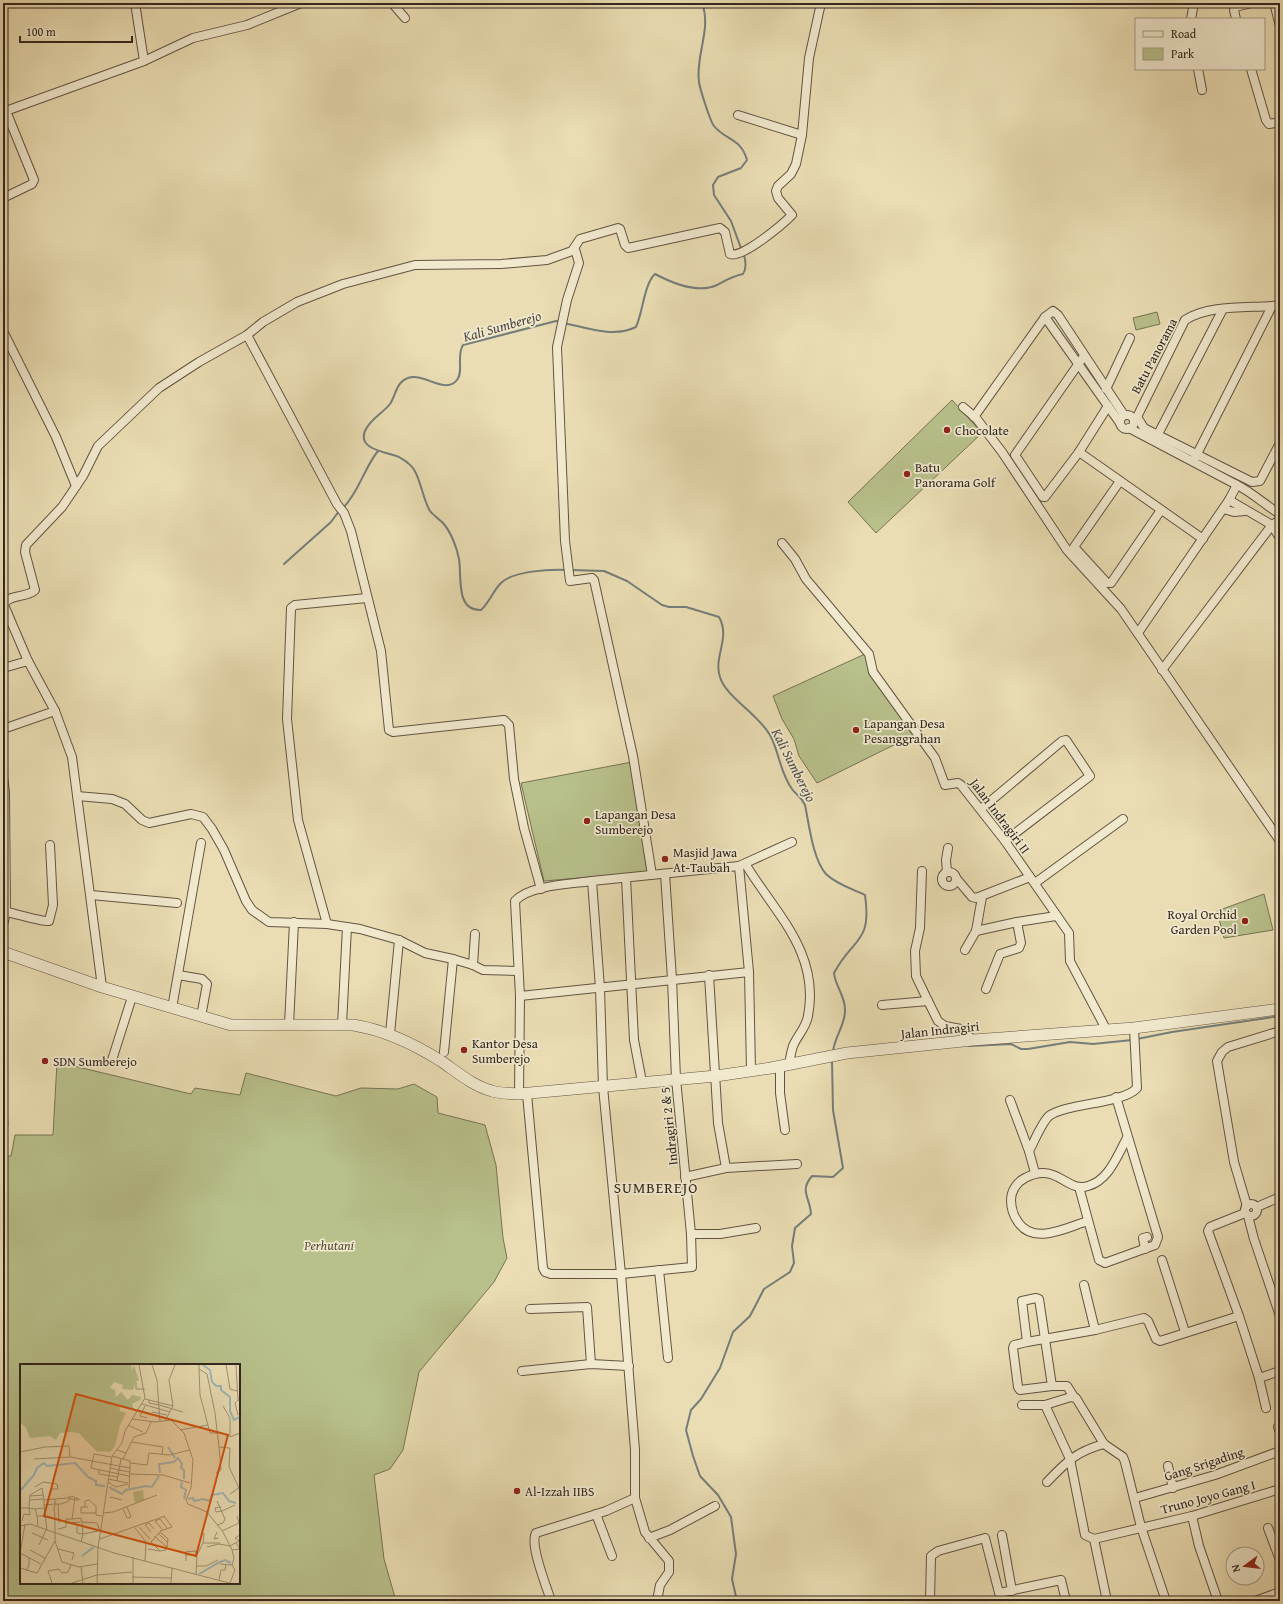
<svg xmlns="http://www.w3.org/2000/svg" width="1283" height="1604" font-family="'Gentium Book Plus',serif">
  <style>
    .green { fill: #b8c08b; stroke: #767454; fill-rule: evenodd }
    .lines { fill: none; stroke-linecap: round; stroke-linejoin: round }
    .stream { stroke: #747e7b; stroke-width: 2 }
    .minor-casing { stroke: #625443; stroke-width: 10 }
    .tertiary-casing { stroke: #625443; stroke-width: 12 }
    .minor { stroke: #f1e9ce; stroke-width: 8 }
    .tertiary { stroke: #f1e9ce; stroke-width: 11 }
    .poi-dot { fill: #8f2418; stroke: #f1e9ce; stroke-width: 1.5 }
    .labels { text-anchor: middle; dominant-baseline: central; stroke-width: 3.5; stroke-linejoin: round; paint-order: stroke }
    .street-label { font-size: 13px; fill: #34271e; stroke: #f1e9ce }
    .poi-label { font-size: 13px; fill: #34271e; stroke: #f1e9ce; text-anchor: start }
    .park-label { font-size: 13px; font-style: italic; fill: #554d39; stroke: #f1e9ce }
    .water-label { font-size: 14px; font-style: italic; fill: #4e4b45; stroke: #f1e9ce }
    .quarter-label { font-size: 15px; letter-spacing: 1px; fill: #34271e; stroke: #f1e9ce }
    .inset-river { fill: none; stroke: #9eb8b9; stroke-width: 2 }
    .inset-road { fill: none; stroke: #a19477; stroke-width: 1 }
    .view { fill: #d6540e; fill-opacity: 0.15; stroke: #d6540e; stroke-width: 2 }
    .inset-edge { fill: none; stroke: #34271e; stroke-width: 2 }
  </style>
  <rect width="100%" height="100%" fill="#eaddb3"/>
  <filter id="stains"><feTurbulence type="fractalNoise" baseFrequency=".005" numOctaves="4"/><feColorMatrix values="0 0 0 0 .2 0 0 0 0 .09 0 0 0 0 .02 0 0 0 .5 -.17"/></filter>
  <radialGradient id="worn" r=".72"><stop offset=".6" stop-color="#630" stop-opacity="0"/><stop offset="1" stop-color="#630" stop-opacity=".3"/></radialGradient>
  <!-- green -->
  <g class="green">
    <polygon points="1157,312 1160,324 1136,330 1133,318"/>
    <polygon points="952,400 982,433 876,533 848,502"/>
    <polygon points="865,654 914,735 817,783 799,756 794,739 782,719 773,696"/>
    <polygon points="632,762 647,872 544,881 521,783"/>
    <polygon points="1264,894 1273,930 1224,938 1217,911"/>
    <polygon points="3,1033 8,1126 3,1126"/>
    <path d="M57,1062L191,1094L195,1088L240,1095L246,1073L336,1096L361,1088L398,1089L414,1084L437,1097L438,1113L485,1125L496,1165L503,1238L507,1258L494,1282L419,1372L403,1450L390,1469L374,1475L384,1559L396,1601H3V1156H11L15,1135H53ZM21,1365H239V1583H21Z"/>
  </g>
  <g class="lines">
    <!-- stream -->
    <g class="stream">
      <polyline points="642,3 647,5 656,3"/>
      <path d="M702,3C712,29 695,56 699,82C700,89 710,121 714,126C725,140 741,138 747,160L741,168L718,177L713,185L714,195L731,221L742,251"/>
      <path d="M560,322L556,321L463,345C456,356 464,371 457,380C445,395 423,372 408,378C396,382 396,395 390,404C382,414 370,419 365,431C357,450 388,452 399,457C402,459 406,461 409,464C420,472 422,498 430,511C433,515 439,519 443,523C451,532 457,548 459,559C462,576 455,611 481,610C489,603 493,591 501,583C513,571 550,569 567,570"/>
      <path d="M564,323C587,328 614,338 636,327C643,312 644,284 655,274C672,283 698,294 717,285C726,280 733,276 743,274C747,268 746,262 744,255"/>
      <path d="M343,508C359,492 364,468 378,451"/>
      <polyline points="284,564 331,522 339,511"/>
      <path d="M571,570L604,571L627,581L662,605L669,607H686L719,617C731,638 713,657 720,677C725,696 759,715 770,735C779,751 780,773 792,789C797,796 800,795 805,805C809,824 813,860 826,874C836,884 852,889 865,895C872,944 853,937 834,973C835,986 846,997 845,1011C845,1025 834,1038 833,1052"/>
      <polyline points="1137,1039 1172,1032 1280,1016"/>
      <polyline points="969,1046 1011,1044 1021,1049 1028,1049 1070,1042 1093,1044 1132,1040"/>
      <path d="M737,1601L732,1579L736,1554L731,1517L718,1495L700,1476L693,1456L686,1430L691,1410L701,1399L720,1368L733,1332L750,1316L764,1289L790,1272L794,1263L792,1246L795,1228L811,1214C810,1197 799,1191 812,1176L833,1177L843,1168L833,1110L832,1061"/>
    </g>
    <defs>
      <g id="minor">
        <polyline points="392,3 405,18"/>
        <polyline points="1274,3 1280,26"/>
        <polyline points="1191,19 1194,3"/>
        <polyline points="1236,19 1234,10 1235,7 1252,3"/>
        <polyline points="144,61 193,38 247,25 301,3"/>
        <polyline points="1198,69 1202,90"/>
        <polyline points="1251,69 1266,120 1269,124 1280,122"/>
        <polyline points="3,112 144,61 135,3"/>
        <polyline points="738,115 802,135"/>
        <polyline points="3,198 32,184 34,180 6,111"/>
        <polyline points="575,249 579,263 567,300 557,347 565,541 570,581 592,578 594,580 633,756 652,875"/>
        <path d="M1272,306C1244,308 1209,305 1185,320L1137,417L1144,428L1252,482L1260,481L1280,443"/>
        <polyline points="1045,317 1120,423"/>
        <polyline points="3,331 56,437 76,486"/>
        <polyline points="247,335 337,504 344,513 351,531 381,651 389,730 393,732 504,720 509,725 514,779 524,828 541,889"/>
        <polyline points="1084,356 1015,455 1043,497 1045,497 1079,452 1108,406"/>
        <polyline points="1106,389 1130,338"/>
        <polyline points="963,407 976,418 1002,452 1067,550 1121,609 1280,841"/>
        <circle cx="1127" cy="422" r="7"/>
        <polyline points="974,417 1045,317 1053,311 1058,315 1124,415"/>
        <polyline points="1129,428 1237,485 1229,500 1138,633"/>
        <polyline points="1156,438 1223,309"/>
        <polyline points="1079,452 1203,539"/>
        <polyline points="1195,458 1272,306 1280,305"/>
        <polyline points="1120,481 1074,547 1107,583 1111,583 1161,510"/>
        <path d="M1237,485C1253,493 1265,505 1280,514"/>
        <polyline points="1229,500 1272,525 1278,535"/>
        <polyline points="1223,509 1234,512 1245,511"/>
        <polyline points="782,543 795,559 806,579 869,654 873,672 935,758 945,785 958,783 961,785 1005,841 1069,933 1070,961 1106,1029"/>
        <polyline points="3,668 28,661"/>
        <polyline points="1162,670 1272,525 1280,520"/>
        <polyline points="3,729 55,711"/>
        <polyline points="3,777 5,792 6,912 3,925"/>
        <polyline points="77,796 112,799 125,804 142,820 149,823 191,814 203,817 212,829 224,850 246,901 252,910 269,922 327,924 360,929 399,940 425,953 453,959"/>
        <polyline points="981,809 1062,741 1066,740 1090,776 1005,841"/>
        <path d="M746,865C776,914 820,953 808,1016C806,1028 797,1036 793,1046C791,1052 790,1059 789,1064"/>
        <polyline points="739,866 749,972 751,1070"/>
        <polyline points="922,871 920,928 915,951 916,976 928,1001"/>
        <polyline points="947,872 946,860 948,848"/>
        <circle cx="949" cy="879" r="7"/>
        <polyline points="626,878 634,1040 642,1082"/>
        <polyline points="956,878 972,897 976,898 1030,877"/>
        <polyline points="1035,883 1123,819"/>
        <polyline points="91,895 177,903"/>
        <path d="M3,911C13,913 43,922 49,921L53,905L50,845"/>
        <polyline points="1017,922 1056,916"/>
        <polyline points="327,924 298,820 287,719 291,608 295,605 367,598"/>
        <polyline points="976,931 1017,922 1021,943 1019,948 1000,954 986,989"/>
        <polyline points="965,950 976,931 982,897"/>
        <polyline points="473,965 475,934"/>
        <polyline points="178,975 202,979 207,984 201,1017"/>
        <path d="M102,987L72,757L55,711L28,661L4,605C7,594 28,598 35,590L25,552L26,545L62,507L83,476L98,446L159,388L199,362L247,335L263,322L297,302L343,284L415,265L501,264L547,260L572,251L580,239L618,228L620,229L625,245L628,248L720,228L725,232L730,254C742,259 783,224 792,215L778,198L776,191L778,186L791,174L796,164L802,135L809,58L821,3"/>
        <polyline points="520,996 749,972"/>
        <polyline points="882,1005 928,1001 938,1021 945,1026 961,1029 973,1040"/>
        <polyline points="172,1008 201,843"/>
        <polyline points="289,1025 294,922"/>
        <polyline points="342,1025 347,927"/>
        <polyline points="390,1034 399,940"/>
        <polyline points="444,1052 453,959 473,965 483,970 518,971"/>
        <polyline points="112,1060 132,997"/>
        <polyline points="780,1066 780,1093 785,1130"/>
        <path d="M519,1094L520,996L515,901C529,885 571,884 592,881"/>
        <polyline points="527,1094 543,1268 545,1272 551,1274 621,1274 692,1267 691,1234 676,1079 672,979 665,874"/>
        <polyline points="1010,1100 1029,1151"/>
        <polyline points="726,1168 797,1164"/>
        <path d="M1035,1173L1029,1151C1034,1142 1042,1122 1049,1116C1066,1103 1123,1104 1137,1088L1134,1028"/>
        <polyline points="685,1177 726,1168 718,1123 709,975"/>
        <polyline points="1079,1187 1099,1260 1105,1263 1155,1245 1158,1237 1116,1097"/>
        <circle cx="1251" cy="1210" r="6"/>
        <polyline points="1247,1206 1234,1162 1217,1061 1222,1052 1228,1047 1280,1031"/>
        <polyline points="1257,1207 1280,1197"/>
        <polyline points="1248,1216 1254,1239 1280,1316"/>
        <path d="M1088,1221C1067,1227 1034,1246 1018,1222C1013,1215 1011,1209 1011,1200C1011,1191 1017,1182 1025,1178C1057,1161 1066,1193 1088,1186C1109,1180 1117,1156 1127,1138"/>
        <polyline points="691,1234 720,1234 756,1228"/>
        <polyline points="1145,1249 1143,1238 1147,1237"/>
        <polyline points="1162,1260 1185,1332"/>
        <polyline points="659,1270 668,1358"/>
        <polyline points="1084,1285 1095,1330"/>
        <polygon points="1036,1298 1039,1299 1052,1386 1020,1390 1018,1387 1013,1348 1014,1345 1027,1342 1022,1301"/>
        <polyline points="530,1309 587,1307 591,1364"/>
        <polyline points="1239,1316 1259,1378 1280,1371"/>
        <polyline points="1027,1342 1095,1330 1144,1318 1148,1321 1156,1339 1160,1341 1239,1316 1208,1231 1210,1227 1245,1213"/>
        <polyline points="522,1371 591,1364 629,1366"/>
        <polyline points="1259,1378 1266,1408"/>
        <polyline points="1052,1386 1067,1386 1074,1397"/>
        <polyline points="1022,1405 1045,1405 1071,1397 1076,1398 1104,1444 1123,1457 1125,1462 1141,1527 1166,1601"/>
        <polyline points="1045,1405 1070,1459 1085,1535 1094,1539"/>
        <polyline points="1278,1427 1280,1433"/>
        <polyline points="1168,1466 1173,1488"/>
        <path d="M1047,1482C1066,1462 1077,1451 1104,1444"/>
        <polyline points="635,1498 645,1532 669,1561 669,1572 660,1585 657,1601"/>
        <polyline points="1135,1498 1215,1475 1280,1451"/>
        <polyline points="596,1514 612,1556"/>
        <polyline points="1192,1516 1199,1546 1218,1601"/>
        <polyline points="1268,1528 1280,1560"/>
        <polyline points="1002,1535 1012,1591"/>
        <polyline points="649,1538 670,1530 715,1506"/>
        <path d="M551,1601C547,1587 529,1545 536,1533L606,1511L635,1498V1450L621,1274L603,1087L600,988L592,881L739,866L792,842"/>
        <polyline points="930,1601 931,1556 938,1551 985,1538 999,1593 1061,1580 1066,1601"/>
        <polyline points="1107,1601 1094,1539 1192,1516 1280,1489"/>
        <polyline points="1255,1601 1280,1592"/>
      </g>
      <path id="tertiary" d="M3,952L102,987L231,1025H353C385,1030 414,1044 441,1061C457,1072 473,1086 492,1091C500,1094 511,1093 519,1094L716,1076L771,1068L847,1053L973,1040L1134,1028L1280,1009"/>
    </defs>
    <!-- minor casing -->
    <use href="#minor" class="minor-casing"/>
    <!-- tertiary casing -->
    <use href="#tertiary" class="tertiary-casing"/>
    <!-- minor -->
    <use href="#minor" class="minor"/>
    <!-- tertiary -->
    <use href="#tertiary" class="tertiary"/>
  </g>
  <!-- markers -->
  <g class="poi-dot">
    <circle cx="947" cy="430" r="4"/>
    <circle cx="907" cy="474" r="4"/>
    <circle cx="856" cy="730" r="4"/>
    <circle cx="587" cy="821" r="4"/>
    <circle cx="665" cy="859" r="4"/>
    <circle cx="1245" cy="921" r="4"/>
    <circle cx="464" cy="1050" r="4"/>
    <circle cx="45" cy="1061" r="4"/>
    <circle cx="517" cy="1491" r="4"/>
  </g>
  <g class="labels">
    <!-- street labels -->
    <g class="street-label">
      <text transform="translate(1154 356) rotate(-62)">Batu Panorama</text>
      <text transform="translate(1000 816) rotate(53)">Jalan Indragiri II</text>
      <text transform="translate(940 1030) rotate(-6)">Jalan Indragiri</text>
      <text transform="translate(669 1126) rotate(-96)">Indragiri 2 &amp; 5</text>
      <text transform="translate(1204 1464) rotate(-18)">Gang Srigading</text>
      <text transform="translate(1208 1497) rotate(-15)">Truno Joyo Gang I</text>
    </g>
    <!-- poi labels -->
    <g class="poi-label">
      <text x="955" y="430">Chocolate</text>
      <text x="915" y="467">Batu<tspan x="915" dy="15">Panorama Golf</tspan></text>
      <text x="864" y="723">Lapangan Desa<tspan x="864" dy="15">Pesanggrahan</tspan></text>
      <text x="595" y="814">Lapangan Desa<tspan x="595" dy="15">Sumberejo</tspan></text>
      <text x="673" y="852">Masjid Jawa<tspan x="673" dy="15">At-Taubah</tspan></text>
      <text x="1237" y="914" text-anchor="end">Royal Orchid<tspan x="1237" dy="15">Garden Pool</tspan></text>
      <text x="472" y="1043">Kantor Desa<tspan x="472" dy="15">Sumberejo</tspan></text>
      <text x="53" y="1061">SDN Sumberejo</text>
      <text x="525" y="1491">Al-Izzah IIBS</text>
    </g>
    <!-- park labels -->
    <g class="park-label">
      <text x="329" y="1245">Perhutani</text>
    </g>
    <!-- water labels -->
    <g class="water-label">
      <text transform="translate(502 326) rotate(-16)">Kali Sumberejo</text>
      <text transform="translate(794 765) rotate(63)">Kali Sumberejo</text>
    </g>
    <!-- quarter labels -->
    <g class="quarter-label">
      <text x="656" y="1187">SUMBEREJO</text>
    </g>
  </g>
  <!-- overview -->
  <g transform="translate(20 1364)">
    <rect width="220" height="220" fill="#eaddb3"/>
    <path d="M0,1H111L112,6L114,1L119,17H116L113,26L102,25L103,21L94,18L90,24L95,26L96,33L101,28L108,36L112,31L121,33L120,36L112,40L114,46L99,41L100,47L106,49L100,61L95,82L90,88L76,87L59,69L51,68L40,69L36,76L30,72L10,74L6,64L0,58ZM123,126L124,136L115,139L113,128Z" fill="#b8c08b"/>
    <path class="inset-river" d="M183,1L190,6L192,18L196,22H201V26L210,33V47L214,56L220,53M148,83L155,94M140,109L139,100L154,98L158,94L162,100L161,104L164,106V115M162,118L161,123L166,126L164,135M89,123L102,130L106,126L126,122L132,123L139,112M0,127L14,111L17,104L24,99L27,102L55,99L68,113L76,117V121L85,122M168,135L173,134L174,137L183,135L190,137L192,131L203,129L209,137L216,139M62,192L74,183M179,210L200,198L205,196L211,199"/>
    <path class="inset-road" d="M132,1L137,16L140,58M179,1V5L187,10L195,49L199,83L210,84L209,103L220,126M206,1L210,25L217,27M216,1L218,36H220M179,5L180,31L190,69H198M116,18V25H125M125,35L153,42L145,57M129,36V39L139,41M218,36L215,39L218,51M122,40L150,48M139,41L163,48M125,42L120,52L127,54M153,42L149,16L155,1M203,42L210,54V73L220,69M118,46L145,54M132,48L147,51M112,55L135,58L151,56L164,69L173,96L171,124L166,136L168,140L187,148L203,168L212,186L214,194L212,201M108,61L123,68M160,66L188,61M112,78L143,83L142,90M97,86L106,89L103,95M0,88L25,83L49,82L50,93L110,104L109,124M106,89L114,73L126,69L131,58M92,92L110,97V104M91,93L74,90L71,104L109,112M14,95L50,93M110,99L127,101L129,89L149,91L170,86M90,104L109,108M79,106V110L98,113M196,109L201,106L199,83M109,110L143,111L170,119M88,115L108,119M97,117L101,95M88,118L96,123L108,120M15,123L23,118L37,120L38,125H32L28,135M210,130L220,123M10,132L23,131M51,132L59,135V136L50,135ZM90,133L102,136M55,134L52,155L61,154L62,158M35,135L49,134M10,136L23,135M38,140L39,159M24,141L27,166M65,143V137L69,136L76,142V151L82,152M68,143H61V149H76M201,143L195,144L196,148L202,147M0,144H9L10,131L22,124L24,136M103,145L107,154L111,153L107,143M202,147L215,141M83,149L93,148L137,131M17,152L15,145L24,144M2,157L4,150L10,151L9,144L15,145M62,158L77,159L80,167M46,159L61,158M62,159L63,170L78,167M197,161L203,159L205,155L197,137M0,162L10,160L94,189L209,219M18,162L17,152H25M57,162V169L63,170L61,178M119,163L130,175M115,164L126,178L125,197M38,165L46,163V155H52M142,165L135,157L140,155L147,164M140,167L152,163L144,152M202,167L219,159L217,152M131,168L125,161L129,159L134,165M197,168L194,175L199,174M12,169L28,176M138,169L148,179M134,172L147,183L146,186L140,187M80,175L145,152M35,177L42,198L59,203L77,200M183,179H200M19,181L26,166M210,182L219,177L215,174L220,171M187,183L199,180L210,182M78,184L92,92L102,79L105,67L125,34L119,1M38,185L54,189L52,196M128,185L140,187L131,178L140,168L148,175L147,183M10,186L25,194M212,186L220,185L216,179M0,189L21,200M0,190L5,160M166,192L165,188L176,187V191M166,197V191H177M200,200L212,201M177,202H186L198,196M61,203L63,219M0,204L17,209L35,177V151L34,145L35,140V135L24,136V141L35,140H41L49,137V132M6,207L9,201V194M176,210L177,191L183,179L184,169M112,213L151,214M199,216L201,206H205L206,201M32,219L28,207L39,205L42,209L48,208L51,201M52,219L77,211L112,208M77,219L78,184M113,219V193M151,219L152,204M210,219L215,206L212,201"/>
    <path class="view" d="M56,30L208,71L176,192L24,152Z"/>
    <rect width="220" height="220" class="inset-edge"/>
  </g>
  <!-- margin -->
  <rect width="1283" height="1604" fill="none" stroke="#eaddb3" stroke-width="16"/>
  <rect x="4" y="4" width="1275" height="1596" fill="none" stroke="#34271e" stroke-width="2"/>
  <rect x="8" y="8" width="1267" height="1588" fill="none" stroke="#34271e"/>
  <!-- legend -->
  <rect x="1135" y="18" width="130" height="52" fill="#f1e9ce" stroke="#a59b88"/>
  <rect x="1143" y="31" width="20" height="6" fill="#f1e9ce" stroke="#a59b88"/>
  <text x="1171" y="38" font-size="12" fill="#34271e">Road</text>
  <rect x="1143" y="48" width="20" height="12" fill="#b8c08b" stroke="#a59b88"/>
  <text x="1171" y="58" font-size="12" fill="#34271e">Park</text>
  <!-- north arrow -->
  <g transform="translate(1245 1566) rotate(255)"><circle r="19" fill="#f1e9ce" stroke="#a59b88"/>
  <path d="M0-3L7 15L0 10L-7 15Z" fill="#8f2418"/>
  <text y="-6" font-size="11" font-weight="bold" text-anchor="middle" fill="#34271e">N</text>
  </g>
  <!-- scale -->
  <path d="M20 36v6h112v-6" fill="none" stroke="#34271e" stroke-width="2"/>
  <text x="26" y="36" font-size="12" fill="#34271e" stroke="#f1e9ce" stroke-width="3" paint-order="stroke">100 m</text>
  <rect width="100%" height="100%" filter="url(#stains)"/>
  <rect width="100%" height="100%" fill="url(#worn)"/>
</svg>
